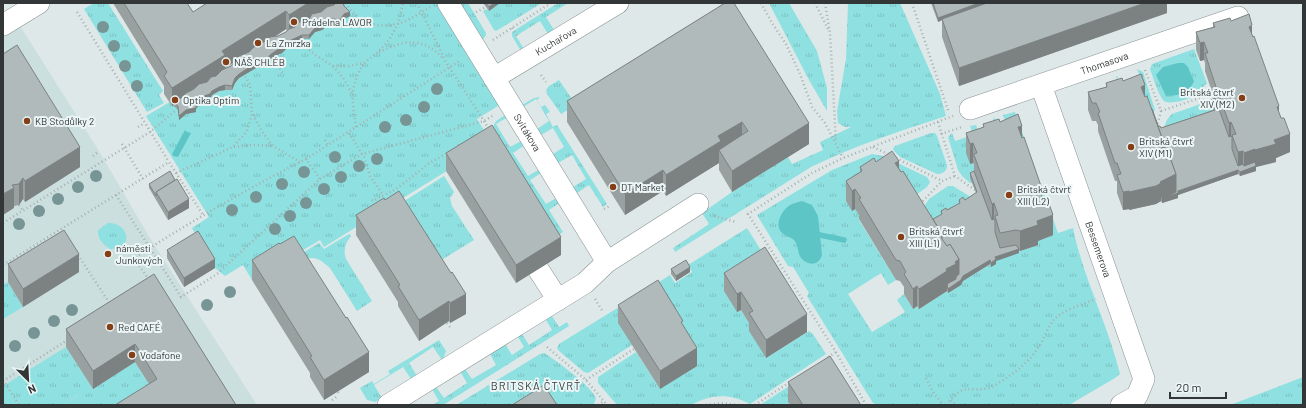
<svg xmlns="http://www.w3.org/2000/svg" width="1306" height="408" font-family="Barlow,sans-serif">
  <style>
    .built { fill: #ccdfdf }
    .grass { fill: url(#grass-tufts) }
    .garden { fill: #8fe0e1 }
    .water { fill: #5ec5c7 }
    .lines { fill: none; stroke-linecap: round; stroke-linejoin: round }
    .stream { stroke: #5ec5c7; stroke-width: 5.5 }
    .minor-casing { stroke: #8a9393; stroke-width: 22 }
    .path { stroke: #a7afaf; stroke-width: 2.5; stroke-dasharray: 1 3; stroke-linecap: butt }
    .minor { stroke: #fff; stroke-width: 21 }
    .tree { fill: #789596 }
    .wall { fill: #98a0a0; fill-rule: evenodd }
    .shaded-wall { fill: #7c8282 }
    .building { fill: #b1baba; stroke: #7c8282 }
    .poi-dot { fill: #843f18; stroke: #ecf6f6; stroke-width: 1.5 }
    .labels { text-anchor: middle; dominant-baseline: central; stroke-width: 4; stroke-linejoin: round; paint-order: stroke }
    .poi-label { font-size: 10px; fill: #323636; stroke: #ecf6f6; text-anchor: start }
    .street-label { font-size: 10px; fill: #323636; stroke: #ecf6f6 }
    .neighbourhood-label { font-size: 11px; letter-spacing: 1px; fill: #373f3f; stroke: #ecf6f6 }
  </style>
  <defs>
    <pattern id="grass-tufts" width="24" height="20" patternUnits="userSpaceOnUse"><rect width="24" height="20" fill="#8fe0e1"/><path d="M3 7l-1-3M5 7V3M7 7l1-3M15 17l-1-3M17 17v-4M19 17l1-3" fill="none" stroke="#7cc1c2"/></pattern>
  </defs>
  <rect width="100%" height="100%" fill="#dfe8e8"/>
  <!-- built -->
  <polygon class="built" points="10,10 99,151 150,238 257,405 3,405 3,14"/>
  <!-- grass -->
  <g class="grass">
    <polygon points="94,3 108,3 163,91 159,95 164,103 147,112 84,9"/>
    <polygon points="337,3 437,3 501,104 477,119 492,143 324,247 320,240 280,264 252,280 243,265 225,276 215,268 192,228 209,217 146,116"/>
    <polygon points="458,3 468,3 486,33 486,35 482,41"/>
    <polygon points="500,3 542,3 496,31 494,30 483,11 487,9 489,11"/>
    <polygon points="558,3 568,3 546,17 554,30 548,34 540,21 516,36 524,49 521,51 512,36 512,32"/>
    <polygon points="769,3 789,3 817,51 827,88 827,111 809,80"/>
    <path d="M848,3H900L940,94L946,116C900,131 854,146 811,167L675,252L673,248L709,224L702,213L732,192L788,157L792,164L823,150L820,142L851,127H845L838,123L837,111L846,59Z"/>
    <path d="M1194,49L1207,83C1203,87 1199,93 1194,96C1188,100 1169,105 1164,101C1158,95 1153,77 1150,69L1152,64Z"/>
    <polygon points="1137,69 1143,72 1155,110 1152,114 1122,96 1116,76 1117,76 1120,84 1140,77"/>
    <polygon points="559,80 576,105 561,114 547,94 546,90 549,86"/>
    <polygon points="540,97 537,100 541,107 545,105 550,112 546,114 553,127 557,125 607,204 603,207 589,185 577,193 573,187 586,179 572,155 558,163 553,154 564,147 553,128 541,135 537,129 549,121 536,99 523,107 522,105 534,98"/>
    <path d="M1206,102L1211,104L1215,114L1163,132C1165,125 1166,119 1172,114Z"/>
    <path d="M1015,112L1058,233L1073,228C1083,278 1108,324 1120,374L1115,378L1069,405H877L873,403L807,296L809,293L793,267L788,266L757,215L832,170L872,154L883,156L927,177L930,182L927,187L909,200L903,191L852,211L855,209L861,218L859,220L896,280L888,285L881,273L848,294L872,332L905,312L897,300L904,294L913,309L917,306L919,309L947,291L948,293L961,285L963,281L995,261L1018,253L1020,251L1038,245L993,119L995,118L997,124L1005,121L1003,115Z"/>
    <path d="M507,114L508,117L496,124L510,147L523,140L525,145L513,153L528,176L540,169L543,172L530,180L546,204L558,197L561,202L549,210L563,232L559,235L493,130C493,121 499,119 507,114Z"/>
    <polygon points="976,125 983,144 969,164 973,163 977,173 977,183 970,183 962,176 958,170 948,137 952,133 955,141 973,135 970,126"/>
    <path d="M931,133H935L937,136L947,165C947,171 943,174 937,174L900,157L894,151L893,149L895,146Z"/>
    <polygon points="444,176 454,192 450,198 452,206 474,240 435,264 398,205"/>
    <polygon points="948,186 953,186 974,199 930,226 923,208 929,199"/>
    <path d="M108,223C129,222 135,250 110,249C103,244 97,239 98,230Z"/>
    <path d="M747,228L762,252L765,265L737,312L741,310L753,329L766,358L809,331L813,334L826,354L750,404C729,393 711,394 691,405H617L598,383V377L636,352L660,389L645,291L670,275L675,283L692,272L688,265Z"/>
    <path d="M349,234L351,236C345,243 343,251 346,259L372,301L357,311L330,268C324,263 319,257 310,258C304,259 302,259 296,257L319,243L324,249Z"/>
    <polygon points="8,282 23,307 3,319 3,285"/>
    <polygon points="619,307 632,345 588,373 584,372 559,351 557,348 559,344"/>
    <polygon points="549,316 552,316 559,327 567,322 569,326 443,405 432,405 439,401 432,389 436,387 444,398 467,383 461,373 461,371 465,369 472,379 496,365 490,354 490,352 505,344 512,355 524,347 518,337 522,334 529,345 552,330 546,320"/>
    <polygon points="439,340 446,351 443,360 442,360 433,347 409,363 417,376 411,379 403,367 374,385 382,398 375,402 367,400 360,388 372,381 374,384 390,374 388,371"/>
    <polygon points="66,347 93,389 135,362 157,397 144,405 85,405 78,395 63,405 3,405 3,386"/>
    <path d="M544,353L546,354C559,363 590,385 596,398L594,404L592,405H456L540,354Z"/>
    <polygon points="829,360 789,402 790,405 760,405"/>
    <polygon points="1303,377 1303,404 1300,405 1230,405"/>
  </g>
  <!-- garden -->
  <polygon class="garden" points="79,395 85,405 63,405"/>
  <!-- water -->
  <g class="water">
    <path d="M1178,63H1184L1188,67L1194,81C1188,95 1180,95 1166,96L1156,75L1163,67Z"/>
    <polygon points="185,130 187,132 191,133 178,157 173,156 172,154"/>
    <path d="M802,201L812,205L818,216L822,255C819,266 808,266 801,258C797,252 799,246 794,240C791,237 785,236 781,232C774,224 783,209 790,205C794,203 798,202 802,201Z"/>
  </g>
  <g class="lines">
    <!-- stream -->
    <polyline class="stream" points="820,235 844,240"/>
    <defs>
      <g id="minor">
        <path id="s1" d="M448,3L607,262"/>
        <polyline points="3,25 39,3"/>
        <path id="s2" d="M494,78L618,3"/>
        <path id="s3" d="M1041,85L1144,379L1137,396L1121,405"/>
        <path id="s4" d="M970,109L1238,17"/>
        <polyline points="538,269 558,300"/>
        <polyline points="388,405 585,283 607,262 698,204"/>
      </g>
    </defs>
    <!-- minor casing -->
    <use href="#minor" class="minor-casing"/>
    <!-- path -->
    <g class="path">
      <path d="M346,3C359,26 385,31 408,20C416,16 423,11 430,7"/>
      <polyline points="417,3 446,62 489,129"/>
      <polyline points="761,3 772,23 786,44 800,74 812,107 825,123 843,158"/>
      <polyline points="815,3 828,29"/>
      <polyline points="825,3 830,33 836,142"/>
      <polyline points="912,3 949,113"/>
      <polyline points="77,12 169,162"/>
      <polyline points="476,12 486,7"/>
      <polyline points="512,28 517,36"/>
      <polyline points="299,38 305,47 317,56 333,66 349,66 364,63 377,53 389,40 398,24 403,3"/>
      <polyline points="493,40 551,3"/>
      <path d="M379,52C406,40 421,36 444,59"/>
      <polyline points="271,55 283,73"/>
      <polyline points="333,66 344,79 352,94"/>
      <polyline points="1145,70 1161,111 1157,126"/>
      <polyline points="243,73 250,84 252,113 261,130 273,146 300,162"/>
      <polyline points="541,75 546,82"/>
      <polyline points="1161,111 1212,94"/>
      <polyline points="938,122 955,176 975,190"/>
      <polyline points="138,127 145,123"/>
      <path d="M356,127C352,100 349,88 364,63"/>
      <polyline points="349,133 364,157 370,176 383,195"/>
      <polyline points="941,134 962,127"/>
      <polyline points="325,140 328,146"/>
      <polyline points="122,144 143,179"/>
      <polyline points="234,147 253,145 273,146"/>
      <polyline points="873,147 890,155"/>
      <polyline points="93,156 99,151"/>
      <polyline points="896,158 942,181"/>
      <polyline points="306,159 461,60"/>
      <polyline points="176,173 233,147 247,131 252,114"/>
      <polyline points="320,179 362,154 484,121 494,115"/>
      <path d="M116,195L150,248L152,251L181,297L217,274L320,179L306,159C247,189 190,222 134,258L149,280"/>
      <polyline points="372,200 373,201 396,189 431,162 448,153"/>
      <polyline points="920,204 942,181 955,176"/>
      <polyline points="19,205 23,211"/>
      <polyline points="604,209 610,206"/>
      <polyline points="714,216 736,222"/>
      <polyline points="3,223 150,132 176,110"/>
      <polyline points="78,255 110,304"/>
      <polyline points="3,265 169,162 203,215"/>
      <polyline points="595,299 603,312"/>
      <polyline points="447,323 450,327"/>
      <polyline points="547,347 586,380 607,405"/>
      <polyline points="828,357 836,352"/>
      <polyline points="926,378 934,394 944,405"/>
      <polyline points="3,380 19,405"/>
      <polyline points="586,380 634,349"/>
      <polyline points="3,381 69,339"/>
      <polyline points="338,392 340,395"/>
      <polyline points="332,400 338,396"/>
      <polyline points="951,400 956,405"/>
      <polyline points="598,405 604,401"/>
      <polyline points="706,405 723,403 737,405"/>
      <polyline points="755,405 790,382"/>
      <polyline points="866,405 836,352 748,214 812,173 843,158 953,116"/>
      <path d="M947,405C963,381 968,393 989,388C995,386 1000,382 1005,379C1018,370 1030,361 1038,348C1044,340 1047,328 1053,321C1061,310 1084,304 1096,299"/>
    </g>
    <!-- minor -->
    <use href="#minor" class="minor"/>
  </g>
  <!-- trees -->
  <g class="tree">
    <circle cx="103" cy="27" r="6"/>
    <circle cx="114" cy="46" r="6"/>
    <circle cx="125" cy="66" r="6"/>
    <circle cx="137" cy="86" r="6"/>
    <circle cx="437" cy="89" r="6"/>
    <circle cx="424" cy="107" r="6"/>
    <circle cx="406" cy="120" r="6"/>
    <circle cx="385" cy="127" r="6"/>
    <circle cx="335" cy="157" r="6"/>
    <circle cx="377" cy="159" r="6"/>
    <circle cx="359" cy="166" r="6"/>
    <circle cx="304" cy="172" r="6"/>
    <circle cx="96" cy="176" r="6"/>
    <circle cx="341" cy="177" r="6"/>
    <circle cx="282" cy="184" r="6"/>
    <circle cx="78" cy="187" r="6"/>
    <circle cx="324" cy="189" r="6"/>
    <circle cx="256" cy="197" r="6"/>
    <circle cx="58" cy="199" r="6"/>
    <circle cx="306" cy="203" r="6"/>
    <circle cx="232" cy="210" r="6"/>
    <circle cx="39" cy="211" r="6"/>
    <circle cx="290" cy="216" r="6"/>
    <circle cx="19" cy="224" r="6"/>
    <circle cx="275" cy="229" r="6"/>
    <circle cx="230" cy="292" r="6"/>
    <circle cx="207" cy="305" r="6"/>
    <circle cx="72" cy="310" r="6"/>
    <circle cx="54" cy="321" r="6"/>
    <circle cx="34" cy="333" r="6"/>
    <circle cx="15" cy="346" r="6"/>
  </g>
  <!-- wall -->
  <g class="wall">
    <path d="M113,3H187L193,12L344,6L350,16L344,19L340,24H333L327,26L322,30L315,32L309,39H302L289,46L282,53L277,55L270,60L266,66L256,68L239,78L235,83L232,90H225L219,91L212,95L210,98L201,101L196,109V112L186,114L179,120L178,110L173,105L172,106L164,94V86ZM286,29L287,31L286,32L278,36L275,37ZM234,62L231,66L225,69V68Z"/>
    <polygon points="483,3 500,3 489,11"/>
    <polygon points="725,3 809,144 732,192 719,170 719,163 666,196 663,191 625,215 567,122 567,101"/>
    <polygon points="931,3 1167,3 1167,13 959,86 942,37 942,20 938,22"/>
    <polygon points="1231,21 1252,37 1279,113 1290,152 1276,158 1276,162 1256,167 1256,171 1240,176 1238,174 1178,195 1178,198 1162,203 1161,201 1156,204 1129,210 1129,209 1123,210 1117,193 1117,181 1115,181 1098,131 1098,125 1096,121 1092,121 1088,110 1088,92 1106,87 1106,83 1123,81 1145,85 1145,97 1158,126 1161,128 1213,110 1211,104 1211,100 1214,98 1205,71 1205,63 1204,60 1200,61 1196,50 1196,32 1213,27 1213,23"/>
    <polygon points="3,54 80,167 25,202 23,199 19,205 14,206 14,208"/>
    <polygon points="1000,122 1022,137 1041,193 1053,235 1038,241 1038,245 1020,251 1019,251 1019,253 996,261 996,264 991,267 990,264 963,281 961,285 948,293 947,291 919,309 917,306 913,309 904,294 904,287 900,281 896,280 859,219 859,215 855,209 852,211 846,201 846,181 860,172 860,167 876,162 899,169 933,219 941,215 941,211 947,210 959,204 959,200 965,200 976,193 970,178 970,173 974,171 974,165 973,163 970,164 966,153 966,133 983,128 983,124"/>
    <polygon points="446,153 561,255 516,283 446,171"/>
    <polygon points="175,180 189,208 168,220 149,188 149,184"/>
    <polygon points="356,215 466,314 450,323 449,321 419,341 398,306 398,302 356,235"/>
    <polygon points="167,250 215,268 184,287 167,258"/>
    <polygon points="252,260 369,372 324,400 310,377 310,373 252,280"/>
    <polygon points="8,264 79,272 23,307 8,282"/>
    <polygon points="671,269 690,272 676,281 671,274"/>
    <polygon points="724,273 807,332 766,358 749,331 749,323 741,310 737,312 724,291"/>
    <polygon points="154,274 236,405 149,384 135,362 93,389 66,347 66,329"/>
    <polygon points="618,305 683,325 697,366 660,389 618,323"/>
    <polygon points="788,382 861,405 791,405 788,402"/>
  </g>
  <!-- shaded-wall -->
  <g class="shaded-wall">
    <polygon points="308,3 337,3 289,33 289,15"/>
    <polygon points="494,3 500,3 489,11 489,7"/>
    <polygon points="979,3 992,3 942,19 942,20 938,22 938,18"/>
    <polygon points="1145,3 1167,3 1167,13 959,86 959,68"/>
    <polygon points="286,11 286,29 225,68 225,73 176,103 173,101 173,105 172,106 172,88 222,51"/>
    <polygon points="350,12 350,16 344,19 340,24 340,20 344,14"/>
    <polygon points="333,19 333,24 327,26 322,30 315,32 309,39 309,35 315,28 327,21"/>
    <polygon points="1252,25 1252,43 1249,27"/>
    <polygon points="302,35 302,39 289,46 282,53 277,55 270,60 266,66 266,61 270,55 289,41"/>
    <polygon points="1204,42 1204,60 1200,61 1200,43"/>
    <polygon points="256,63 256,68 239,78 235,83 232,90 232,86 235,78 239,74"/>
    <polygon points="225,85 225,90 219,91 212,95 210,98 201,101 196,109 196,112 186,114 179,120 179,116 186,110 196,104 201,97 219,87"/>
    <polygon points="1145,85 1145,103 1141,87"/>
    <polygon points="1279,106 1279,124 1277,107"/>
    <polygon points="742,122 742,142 719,150 719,163 666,196 666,175 718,136"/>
    <polygon points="1231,122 1231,140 1229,141 1229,123"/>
    <polygon points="809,123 809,144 732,192 732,171"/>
    <polygon points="1022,126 1022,146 1018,127"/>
    <polygon points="1290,134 1290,152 1276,158 1276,162 1256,167 1256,171 1240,176 1240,172 1244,170 1244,153 1255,149 1255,166 1255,150 1274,140"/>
    <polygon points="973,143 973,163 970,164 970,144"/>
    <polygon points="1165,146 1165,164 1162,147"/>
    <polygon points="80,147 80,167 25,202 25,181"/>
    <polygon points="1243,151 1243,169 1238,170 1238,152"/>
    <polygon points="899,161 899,181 895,163"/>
    <polygon points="663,170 663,191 625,215 625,194"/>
    <polygon points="1238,170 1238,174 1178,195 1178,198 1162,203 1162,199 1161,197 1161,201 1156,204 1129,210 1129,192 1160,182 1176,174 1176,192"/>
    <polygon points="23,178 23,199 19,205 19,184"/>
    <polygon points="14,188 14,208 3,215 3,194"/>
    <polygon points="855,189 855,209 852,211 852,191"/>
    <polygon points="1129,191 1129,209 1123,210 1123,192"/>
    <polygon points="189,199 189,208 168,220 168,212"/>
    <polygon points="994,203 994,223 992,224 992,204"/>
    <polygon points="1053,215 1053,235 1038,241 1038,245 1020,251 1020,231 1037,221"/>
    <polygon points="561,237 561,255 516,283 516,265"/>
    <polygon points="1019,249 1019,253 996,261 996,264 991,267 991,263 995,257"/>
    <polygon points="79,254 79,272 23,307 23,289"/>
    <polygon points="215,259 215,268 184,287 184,278"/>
    <polygon points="959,259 963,276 990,260 990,264 963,281 961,285 948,293 948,289 947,286 947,291 919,309 919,289 946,269 955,262"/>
    <polygon points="690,267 690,272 676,281 676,276"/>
    <polygon points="917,286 917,306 913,309 913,289"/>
    <polygon points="741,292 741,310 737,312 737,294"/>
    <polygon points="466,294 466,314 450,323 450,303"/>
    <polygon points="449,301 449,321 419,341 419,320"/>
    <polygon points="807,314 807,332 766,358 766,340"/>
    <polygon points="135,344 135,362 93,389 93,371"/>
    <polygon points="697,348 697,366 660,389 660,371"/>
    <polygon points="369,352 369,372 324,400 324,380"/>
  </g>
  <!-- building -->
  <g class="building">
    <polygon points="124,3 187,3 193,12 207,3 308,3 289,15 286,11 222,51 225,55 172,88 164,76 167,72"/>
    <polygon points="336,3 343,3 344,6 350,12 344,14 340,20 333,19 327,21 322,26 315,28 309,35 302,35 289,41 282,49 277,50 270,55 266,61 256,63 239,74 235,78 232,86 225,85 219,87 212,91 210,94 201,97 196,104 196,108 186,110 179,116 178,106 173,101 181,98 186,93 194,89 199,84 207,82 211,77 216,76 222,70 231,66 239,56 249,52 255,46 264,42 270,37 278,36 286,32 289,29 295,27 300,22 309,19 312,14 321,12 327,7 334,5"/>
    <polygon points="486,3 494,3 489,7"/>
    <polygon points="725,3 734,3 809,123 732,171 719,150 748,131 742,122 718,136 721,141 666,175 663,170 625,194 567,101"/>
    <polygon points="933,3 979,3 938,18"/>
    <polygon points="987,3 1145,3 959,68 942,19"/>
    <polygon points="1249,14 1252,25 1249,27 1253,37 1254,36 1279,106 1277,107 1281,118 1284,118 1290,134 1274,140 1276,144 1255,150 1255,149 1244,153 1243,151 1238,152 1232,135 1236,134 1231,122 1229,123 1215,84 1205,53 1208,53 1204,42 1200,43 1196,32 1215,27 1213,23 1230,18 1231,21"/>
    <polygon points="17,45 80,147 25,181 23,178 19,184 12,185 14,188 3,194 3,54"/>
    <polygon points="1141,74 1145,85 1141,87 1145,97 1147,96 1165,146 1162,147 1166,159 1170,157 1176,174 1160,182 1161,183 1156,186 1129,192 1129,191 1123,192 1117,175 1121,174 1117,163 1115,163 1098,113 1100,112 1096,103 1092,103 1088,92 1107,87 1106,83 1122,78 1123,81"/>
    <polygon points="1215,98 1229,137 1231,136 1232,137 1232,149 1238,166 1243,164 1244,166 1255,162 1256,166 1240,172 1238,170 1178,191 1178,193 1165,198 1176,192 1176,174 1170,157 1166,159 1165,155 1165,146 1152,109 1158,126 1160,126 1161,128 1215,110 1211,100"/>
    <polygon points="1018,114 1022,126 1018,127 1022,138 1024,137 1041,186 1039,187 1043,200 1047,198 1053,215 1037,221 1038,225 1020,231 1016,230 1000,233 995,216 998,215 994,203 992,204 974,155 974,154 977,153 973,143 970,144 966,133 984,127 983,124 999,119 1000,122"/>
    <polygon points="492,125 561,237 516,265 446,153"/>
    <polygon points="892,151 899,161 895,163 901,172 903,171 942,234 940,235 947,246 950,244 959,259 955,262 956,264 946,269 947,271 919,289 917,286 913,289 904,274 906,272 900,261 896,260 859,199 861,198 855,189 852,191 846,181 862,171 860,167 874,158 876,162"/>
    <polygon points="170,171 175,180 156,192 156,196 149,184"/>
    <polygon points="974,171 992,220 994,219 995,220 995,232 1000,248 1016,245 1019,249 995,257 996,259 991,263 990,260 963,276 961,280 948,289 947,284 956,279 956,277 959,274 959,259 950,244 947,246 942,239 942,234 933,219 942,214 941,211 946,208 947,210 960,203 959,200 963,197 965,200 977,192 970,173"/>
    <polygon points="177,179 189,199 168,212 156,192"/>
    <polygon points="399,191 451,273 452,272 466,294 450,303 449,301 419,320 398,286 400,285 356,215 384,198 385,200"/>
    <polygon points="64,230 79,254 23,289 8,264"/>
    <polygon points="198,231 215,259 184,278 167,250"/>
    <polygon points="294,236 346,318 347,317 369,352 324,380 310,357 312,356 252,260 279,243 280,244"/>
    <polygon points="765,247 807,314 766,340 749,313 753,311 741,292 737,294 724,273"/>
    <polygon points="686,260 690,267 676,276 671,269"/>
    <polygon points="154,274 236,405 115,405 157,379 135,344 93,371 66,329"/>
    <polygon points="658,280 683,321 681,322 697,348 660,371 618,305"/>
    <polygon points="830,356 861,405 803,405 788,382"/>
    <polygon points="544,385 557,405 512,405"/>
  </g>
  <!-- markers -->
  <g class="poi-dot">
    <circle cx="294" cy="22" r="4"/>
    <circle cx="258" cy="43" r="4"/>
    <circle cx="226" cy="62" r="4"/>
    <circle cx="1242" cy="98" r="4"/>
    <circle cx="175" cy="100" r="4"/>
    <circle cx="27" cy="121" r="4"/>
    <circle cx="1131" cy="147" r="4"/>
    <circle cx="613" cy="187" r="4"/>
    <circle cx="1009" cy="195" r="4"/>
    <circle cx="901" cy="237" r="4"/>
    <circle cx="108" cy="254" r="4"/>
    <circle cx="110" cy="327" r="4"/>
    <circle cx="132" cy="355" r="4"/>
  </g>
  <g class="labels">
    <!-- poi labels -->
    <g class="poi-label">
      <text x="302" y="22">Prádelna LAVOR</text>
      <text x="266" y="43">La Zmrzka</text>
      <text x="234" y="62">NÁŠ CHLÉB</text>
      <text x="1234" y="92" text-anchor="end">Britská čtvrť<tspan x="1234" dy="12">XIV (M2)</tspan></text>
      <text x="183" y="100">Optika Optim</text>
      <text x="35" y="121">KB Stodůlky 2</text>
      <text x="1139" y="141">Britská čtvrť<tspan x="1139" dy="12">XIV (M1)</tspan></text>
      <text x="621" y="187">DT Market</text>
      <text x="1017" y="189">Britská čtvrť<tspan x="1017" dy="12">XIII (L2)</tspan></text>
      <text x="909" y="231">Britská čtvrť<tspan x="909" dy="12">XIII (L1)</tspan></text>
      <text x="116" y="248">náměstí<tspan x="116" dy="12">Junkových</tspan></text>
      <text x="118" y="327">Red CAFÉ</text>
      <text x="140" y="355">Vodafone</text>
    </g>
    <!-- street labels -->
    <g class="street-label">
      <text stroke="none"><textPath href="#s2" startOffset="72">Kuchařova</textPath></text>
      <text stroke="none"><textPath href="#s4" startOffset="142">Thomasova</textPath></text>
      <text stroke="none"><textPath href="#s1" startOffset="152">Svitákova</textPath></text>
      <text stroke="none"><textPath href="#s3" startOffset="174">Bessemerova</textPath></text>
    </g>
    <!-- neighbourhood labels -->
    <g class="neighbourhood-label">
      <text x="536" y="385">BRITSKÁ ČTVRŤ</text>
    </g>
  </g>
  <!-- border -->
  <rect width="1306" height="408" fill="none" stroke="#323636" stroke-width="8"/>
  <!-- north arrow -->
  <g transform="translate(28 380) rotate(156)" stroke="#ecf6f6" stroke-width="3" paint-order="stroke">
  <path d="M0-3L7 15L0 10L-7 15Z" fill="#323636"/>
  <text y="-6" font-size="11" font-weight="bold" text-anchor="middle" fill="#323636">N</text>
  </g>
  <!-- scale -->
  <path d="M1170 392v6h56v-6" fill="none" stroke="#323636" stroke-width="2"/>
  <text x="1176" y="392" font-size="12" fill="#323636" stroke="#ecf6f6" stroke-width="3" paint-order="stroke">20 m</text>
</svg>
